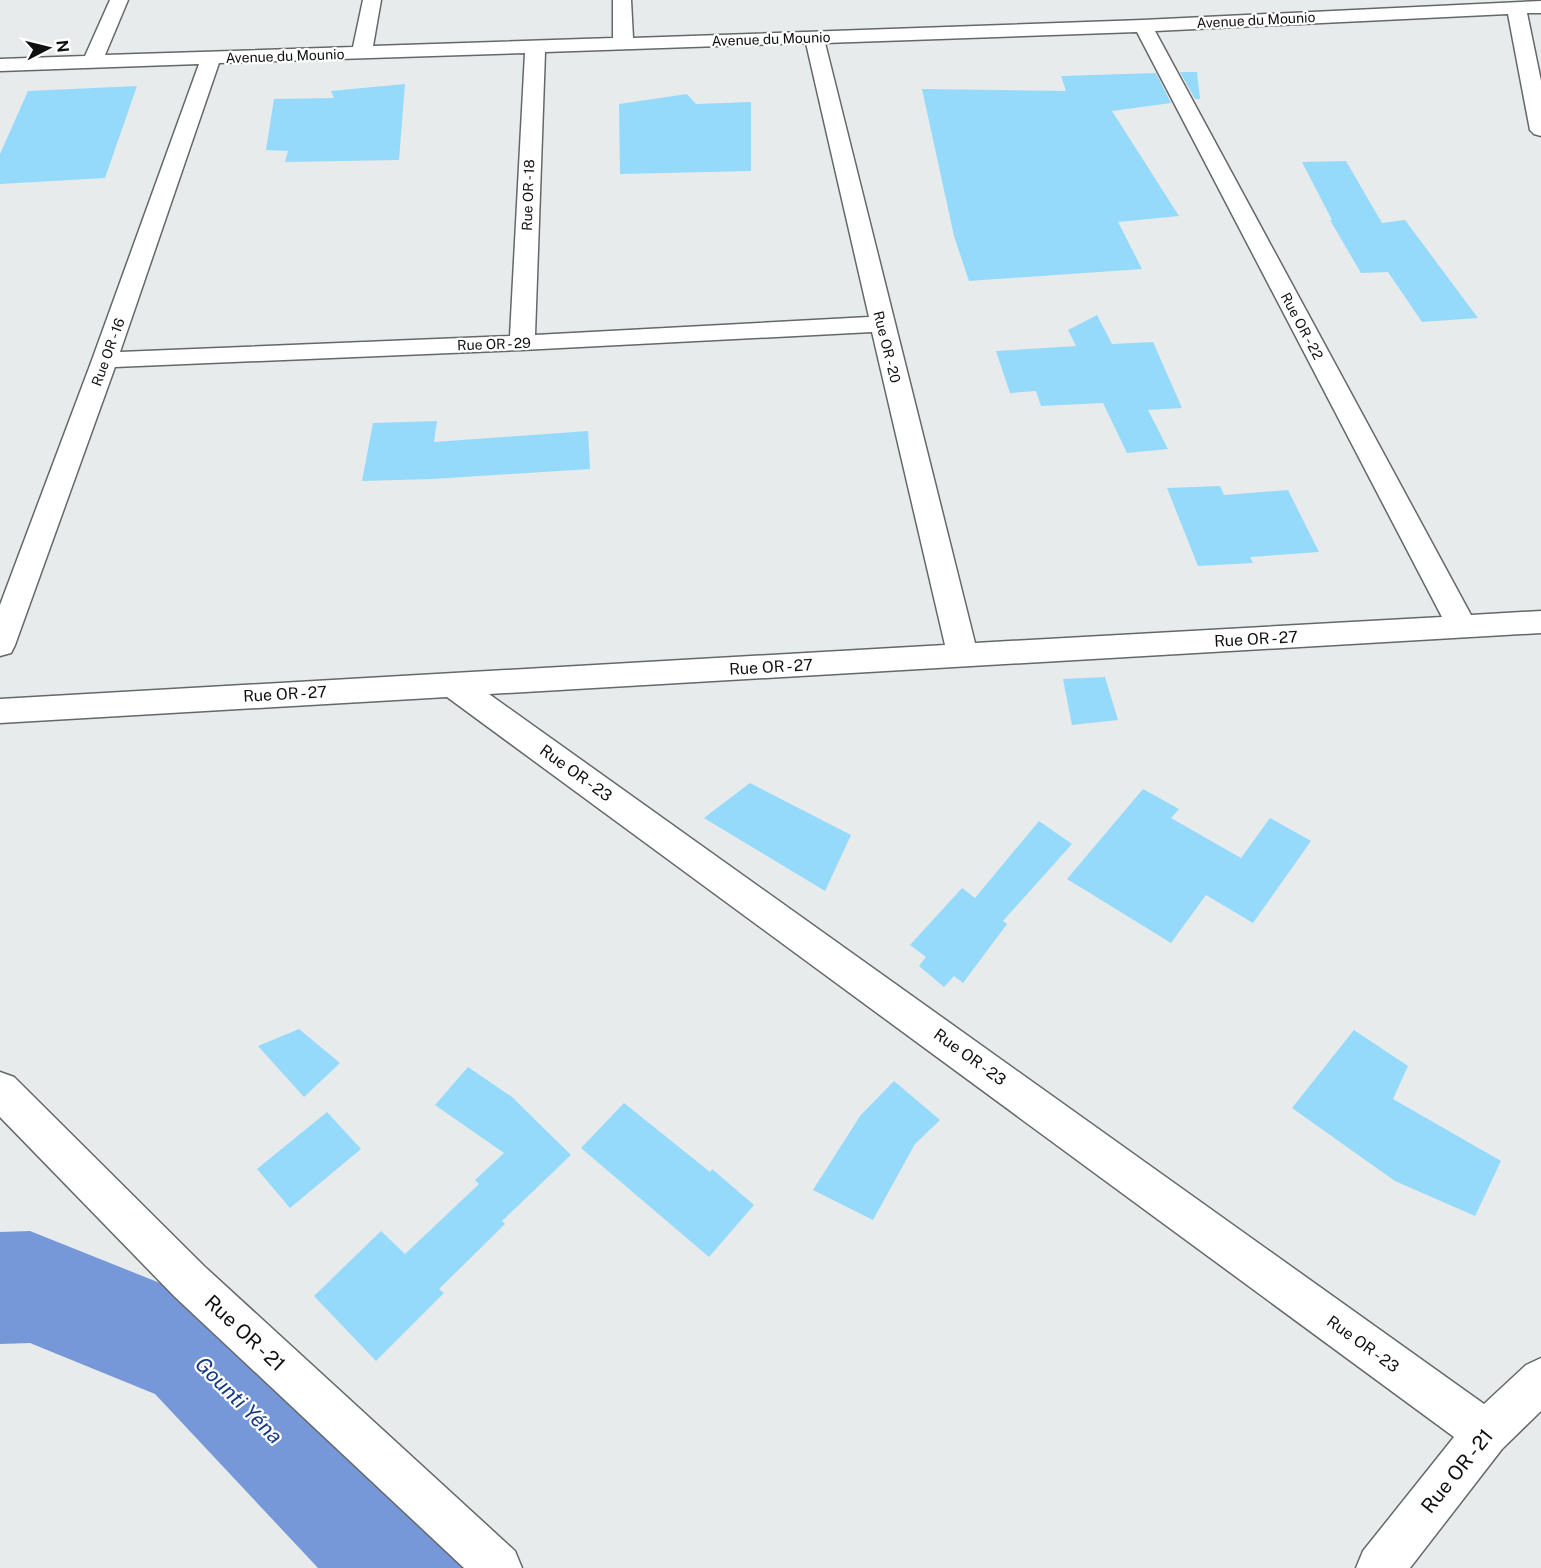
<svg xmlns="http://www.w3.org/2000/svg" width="1541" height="1568" font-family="'Public Sans',sans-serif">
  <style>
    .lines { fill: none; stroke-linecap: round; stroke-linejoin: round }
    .river { fill: #7798d8; fill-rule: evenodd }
    .building { fill: #96dafb }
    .minor-casing { stroke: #646868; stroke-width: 3 }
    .minor { fill: #fff; fill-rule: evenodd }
    .labels { text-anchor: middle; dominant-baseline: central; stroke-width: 4.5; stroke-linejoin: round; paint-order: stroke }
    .far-street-label { font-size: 14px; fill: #0f1010; stroke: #fff }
    .street-label { font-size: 16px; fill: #0f1010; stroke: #fff }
    .near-street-label { font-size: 20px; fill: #0f1010; stroke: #fff }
    .near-water-label { font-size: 21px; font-style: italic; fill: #153983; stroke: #fff }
  </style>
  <rect width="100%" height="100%" fill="#e7ebeb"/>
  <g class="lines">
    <!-- river -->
    <polygon class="river" points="30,1231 235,1313 447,1524 465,1568 318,1568 155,1394 30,1343 0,1344 0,1232"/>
  </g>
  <!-- building -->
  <g class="building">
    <polygon points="1180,72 1197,72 1200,99 1195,99"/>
    <polygon points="1156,73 1171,103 1112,111 1179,216 1118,222 1142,269 969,281 954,236 922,89 1066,91 1061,76"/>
    <polygon points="405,84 399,160 285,162 288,151 266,150 274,99 334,98 331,91"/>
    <polygon points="137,86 105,178 0,184 0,154 28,91"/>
    <polygon points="687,94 696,104 751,102 751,171 620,174 619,104"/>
    <polygon points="1346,161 1382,223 1405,220 1478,318 1422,322 1388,272 1361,273 1330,220 1332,220 1302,162"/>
    <polygon points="1097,315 1112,344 1153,342 1182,408 1148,410 1168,449 1127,453 1103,403 1041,406 1036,391 1010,393 996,351 1076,346 1068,330"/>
    <polygon points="437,421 434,442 588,431 590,469 432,479 362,481 373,423"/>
    <polygon points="1220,486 1224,495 1288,490 1319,552 1250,557 1253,563 1198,566 1167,488"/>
    <polygon points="1105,677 1118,720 1072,725 1063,679"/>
    <polygon points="750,783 851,835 825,891 704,818"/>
    <polygon points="1143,789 1179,809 1171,818 1241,858 1270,818 1311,841 1253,923 1206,895 1171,943 1067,879"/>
    <polygon points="1039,821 1072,844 1003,921 1007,924 963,983 954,976 944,987 919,966 926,957 910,945 962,888 975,898"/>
    <polygon points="299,1029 340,1063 304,1097 258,1046"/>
    <polygon points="1354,1030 1408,1066 1393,1099 1501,1161 1475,1216 1395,1181 1292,1108"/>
    <polygon points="468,1067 512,1097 571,1155 502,1221 505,1224 439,1289 444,1293 376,1361 314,1296 381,1231 405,1254 479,1184 475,1180 504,1153 435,1105"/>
    <polygon points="894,1081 940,1120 915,1144 873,1220 813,1190 860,1116"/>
    <polygon points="624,1103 710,1172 712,1169 754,1205 709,1257 581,1148"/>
    <polygon points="327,1112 361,1149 290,1208 257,1169"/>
  </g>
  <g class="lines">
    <defs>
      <g id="minor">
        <path d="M110,0H128L105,55L353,47L363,0H381L373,46L613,38V0H631L633,38L1143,20L1541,1V13H1527L1541,81V136L1534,134L1530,130L1508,14L1155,31L1471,615L1541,611V633L489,694L1484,1404L1526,1365L1541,1358V1411L1502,1449L1410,1568H1356L1363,1551L1454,1437L447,697L0,723V699L945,645L872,332L522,350L115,367L15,645L11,653L0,656V605L92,360L199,64L0,71V59L85,56ZM1137,32L1442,617L975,643L825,43ZM806,43L869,317L535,335L545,52ZM525,53L510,336L120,352L219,63Z"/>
        <polygon points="0,1072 14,1077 204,1266 515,1551 522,1568 464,1568 174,1296 0,1117"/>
      </g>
    </defs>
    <!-- minor casing -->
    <use href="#minor" class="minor-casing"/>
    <!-- minor -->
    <use href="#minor" class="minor"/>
  </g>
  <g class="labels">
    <!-- far-street labels -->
    <g class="far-street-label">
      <text transform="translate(1256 20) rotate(-3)">Avenue du Mounio</text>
      <text transform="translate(771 39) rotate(-2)">Avenue du Mounio</text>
      <text transform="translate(285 56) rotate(-2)">Avenue du Mounio</text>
      <text transform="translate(528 195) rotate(-88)">Rue OR - 18</text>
      <text transform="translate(1302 326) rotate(62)">Rue OR - 22</text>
      <text transform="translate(494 344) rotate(-2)">Rue OR - 29</text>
      <text transform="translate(887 347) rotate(76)">Rue OR - 20</text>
      <text transform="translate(108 352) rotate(-70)">Rue OR - 16</text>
    </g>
    <!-- street labels -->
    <g class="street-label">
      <text transform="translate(1256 639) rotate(-3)">Rue OR - 27</text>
      <text transform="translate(771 667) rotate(-3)">Rue OR - 27</text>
      <text transform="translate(285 694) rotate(-3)">Rue OR - 27</text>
      <text transform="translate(576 773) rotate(36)">Rue OR - 23</text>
      <text transform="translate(970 1057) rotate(36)">Rue OR - 23</text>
      <text transform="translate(1363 1344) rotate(36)">Rue OR - 23</text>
    </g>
    <!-- near-street labels -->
    <g class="near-street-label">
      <text transform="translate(245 1333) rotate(43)">Rue OR - 21</text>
      <text transform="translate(1457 1471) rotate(-51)">Rue OR - 21</text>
    </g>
    <!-- near-water labels -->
    <g class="near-water-label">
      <text transform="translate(239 1400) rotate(45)">Gounti Yéna</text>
    </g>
  </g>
  <!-- north arrow -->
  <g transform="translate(48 48) rotate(83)" stroke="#ffffff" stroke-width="4.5" paint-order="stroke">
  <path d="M0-4.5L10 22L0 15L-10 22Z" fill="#0f1010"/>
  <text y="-9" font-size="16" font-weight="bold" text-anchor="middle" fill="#0f1010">N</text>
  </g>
</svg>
